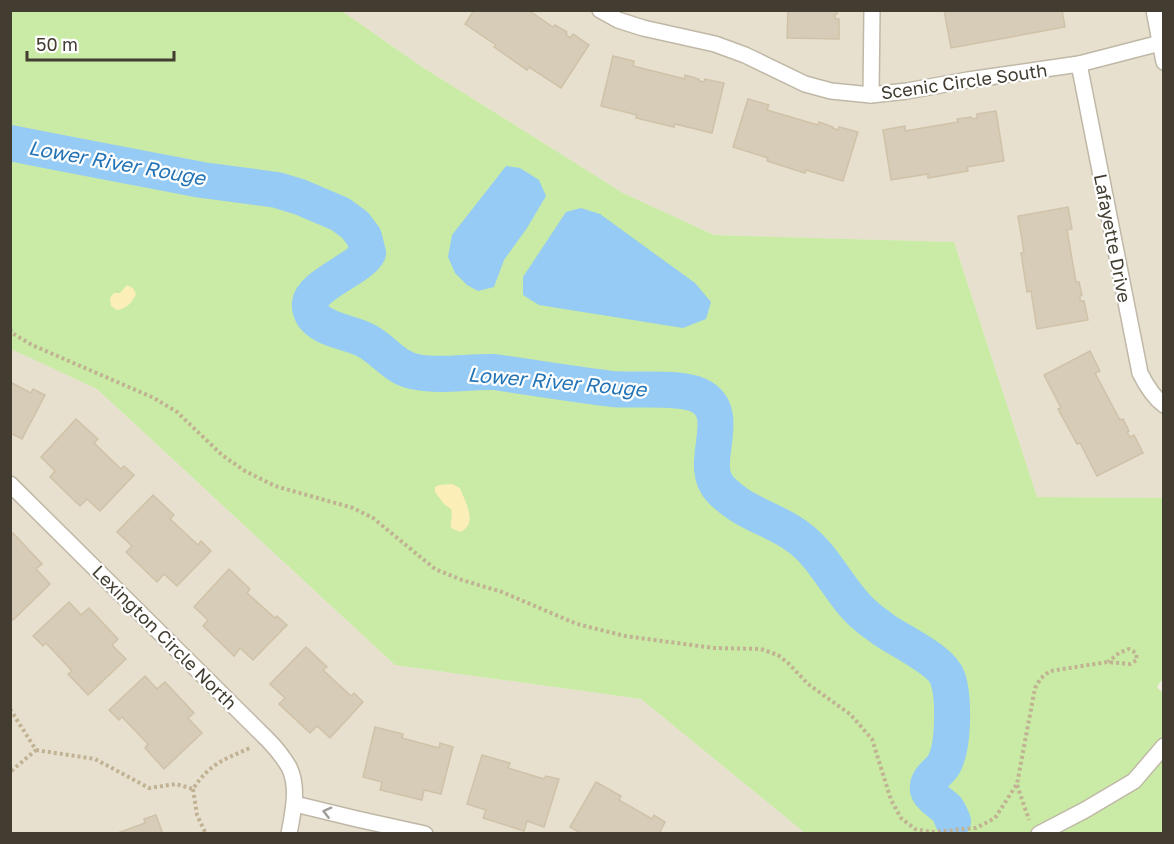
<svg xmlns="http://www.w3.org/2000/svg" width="1174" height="844" font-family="'Golos Text',sans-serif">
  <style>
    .residential { fill: #e7e0ce }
    .green { fill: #c9eba5 }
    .sand { fill: #fbefb7 }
    .water { fill: #96cbf5 }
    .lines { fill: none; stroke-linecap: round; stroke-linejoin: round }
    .river { stroke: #96cbf5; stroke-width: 36 }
    .building { fill: #d7ccb8; stroke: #d0c2a8; stroke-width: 1.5 }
    .street-casing { stroke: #c0b8a6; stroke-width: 18 }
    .path { stroke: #c1b293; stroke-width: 4; stroke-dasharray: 3 3; stroke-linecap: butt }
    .street { stroke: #fff; stroke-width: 15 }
    .oneway { stroke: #a19e98 }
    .labels { text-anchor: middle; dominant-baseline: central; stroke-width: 4.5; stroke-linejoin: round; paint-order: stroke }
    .street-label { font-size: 18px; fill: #433d31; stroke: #fff }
    .water-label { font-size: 20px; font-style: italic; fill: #2474b6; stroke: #fff }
  </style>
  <rect width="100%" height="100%" fill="#f2ede1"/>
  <!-- residential -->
  <g class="residential">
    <polygon points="342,11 1163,11 1163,498 1037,497 954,242 714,235 623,193 419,65"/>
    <polygon points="11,349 97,389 395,665 641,699 805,833 11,834"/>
  </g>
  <!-- green -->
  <polygon class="green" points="11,11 342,11 419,65 623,193 714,235 954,242 1037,497 1163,498 1164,677 1157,687 1164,694 1163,833 805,833 641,699 395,665 97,389 11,349"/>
  <!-- sand -->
  <g class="sand">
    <path d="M127,285L133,288L136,294C132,303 126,309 117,310L111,306L110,298L114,293H120Z"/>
    <path d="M452,484L460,488C465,502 479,524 460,532L451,528C450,521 453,516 451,509L444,504L435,492V487L439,485Z"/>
  </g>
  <!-- water -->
  <g class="water">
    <polygon points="506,166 520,168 539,180 546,196 527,228 504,260 494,287 478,291 467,285 455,273 448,257 452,235"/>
    <polygon points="581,208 600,214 695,283 711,302 706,319 683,328 539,305 523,295 523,277 566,212"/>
  </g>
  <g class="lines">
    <!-- river -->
    <path class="river" d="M10,143L61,153L202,180L277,190L300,197L340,214L355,225L364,237L368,253C360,268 311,286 310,303C309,308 312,316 316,319C330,332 351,332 367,341C385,351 395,369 417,372C441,377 470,371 495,372C534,378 573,384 612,389C635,391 679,386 698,395C737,413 695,464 721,490C726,495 732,500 738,504C757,517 780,523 798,537C827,558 840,595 866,616C871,621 878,625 884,630C900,641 942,660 948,679C954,698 954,746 944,764C940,772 926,778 928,790C930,797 942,804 947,809C950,813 951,817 953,821"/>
  </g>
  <!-- building -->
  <g class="building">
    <polygon points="474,10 528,10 553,27 555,25 567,32 566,34 570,38 573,34 589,45 561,88 529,67 527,70 494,47 496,45 465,24"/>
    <polygon points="788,10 837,10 837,14 835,14 835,19 839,19 839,39 787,38"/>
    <polygon points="944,10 1062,10 1065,27 951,48"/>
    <polygon points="613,56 634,61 633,66 685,79 685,75 699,79 699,81 704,82 705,79 724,83 712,133 675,124 674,127 636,118 637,115 601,106"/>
    <polygon points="748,99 769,105 767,110 818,125 819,122 833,127 832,128 838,130 839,127 858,132 843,181 806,170 805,173 767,161 768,158 733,147"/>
    <polygon points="996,111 1004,161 967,167 968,171 928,178 928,174 891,180 883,130 905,126 905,131 958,122 957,119 971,117 972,119 977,118 977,114"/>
    <polygon points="1068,207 1072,229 1067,230 1076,282 1079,282 1082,295 1080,296 1080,301 1084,301 1088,320 1037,329 1031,291 1027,292 1021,253 1024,252 1018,216"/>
    <polygon points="1090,351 1100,371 1095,373 1120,420 1123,419 1129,431 1127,432 1130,437 1134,435 1143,453 1097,476 1080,443 1077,444 1058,409 1061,408 1044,375"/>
    <polygon points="10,382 31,393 33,389 45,395 22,439 10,433"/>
    <polygon points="76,419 98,439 94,443 121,469 124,466 134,475 100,511 87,499 80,506 50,477 55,471 41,457"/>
    <polygon points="153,495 174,515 170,519 198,545 201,541 211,551 177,586 164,574 157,582 126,552 132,546 117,532"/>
    <polygon points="13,533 42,564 36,569 50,584 13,620 10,617 10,535"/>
    <polygon points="229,569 250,589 247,593 275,618 277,616 287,625 253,660 240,648 234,656 203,626 208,620 194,607"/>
    <polygon points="69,602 81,615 89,608 118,639 112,645 126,659 88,695 68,674 72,671 46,643 43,646 33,636"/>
    <polygon points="306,647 327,667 323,670 351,696 354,693 363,702 330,738 317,726 310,733 279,704 285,698 270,684"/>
    <polygon points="145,676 157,689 165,682 194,713 188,718 202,733 164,769 145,748 148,744 122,717 119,720 109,710"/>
    <polygon points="375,727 403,734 402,738 439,748 440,743 453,747 441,794 424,790 422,800 380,790 382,782 363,777"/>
    <polygon points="482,755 510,763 508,768 544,779 546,776 559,779 544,827 527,821 524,831 483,818 486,810 467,804"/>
    <polygon points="596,782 621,796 619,800 652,819 654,815 665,822 659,834 582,834 570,827"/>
    <polygon points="156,815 163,834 115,834 145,823 144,819"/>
  </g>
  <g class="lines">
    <defs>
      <g id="street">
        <polyline points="600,10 618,20 643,28 715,44 745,55 805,84 831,91 871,95 907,91 968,80 1079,64 1164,42"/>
        <polyline points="1154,10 1164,62"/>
        <path d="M1079,64L1140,373C1146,385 1153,397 1164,405"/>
        <polyline points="871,95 872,10"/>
        <path d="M10,484L268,740C276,748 283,757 289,767C299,787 293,812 289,834"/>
        <polyline points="295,804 357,819 425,834"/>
        <polyline points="1039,834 1085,810 1134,781 1164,746"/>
      </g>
    </defs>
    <!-- street casing -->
    <use href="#street" class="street-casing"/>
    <!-- path -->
    <g class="path">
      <polyline points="10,329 12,333 32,345 154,398 177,412 222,455 245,471 275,486 353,508 373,518 435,569 462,580 502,592 577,624 625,636 714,648 761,649 778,655 788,663 808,684 850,714 872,739 891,800 901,818 915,829 932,832 976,828 995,818 1017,784 1035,688 1041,678 1050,671 1108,662 1130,664 1137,660 1136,653 1129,649 1119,653 1108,662"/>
      <polyline points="10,709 36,750 10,772"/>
      <path d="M36,750L95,759L149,788L176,784L193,789C211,762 224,760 252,747"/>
      <polyline points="1017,785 1029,820"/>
      <polyline points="193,789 197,815 206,834"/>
    </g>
    <!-- street -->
    <use href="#street" class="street"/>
  </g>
  <!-- one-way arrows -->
  <defs><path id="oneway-chevron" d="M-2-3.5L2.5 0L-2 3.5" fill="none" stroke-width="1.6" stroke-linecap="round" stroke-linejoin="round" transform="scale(1.5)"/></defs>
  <use class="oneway" href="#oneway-chevron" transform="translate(327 812) rotate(-166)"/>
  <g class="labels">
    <!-- street labels -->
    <g class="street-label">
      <text transform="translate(964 81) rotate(-8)">Scenic Circle South</text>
      <text transform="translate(1113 238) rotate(79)">Lafayette Drive</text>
      <text transform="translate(165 637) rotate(45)">Lexington Circle North</text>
    </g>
    <!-- water labels -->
    <g class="water-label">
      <text transform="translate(117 162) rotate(10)">Lower River Rouge</text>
      <text transform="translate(557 381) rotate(5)">Lower River Rouge</text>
    </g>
  </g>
  <!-- border -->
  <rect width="1174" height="844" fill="none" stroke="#433d31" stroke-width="24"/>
  <!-- scale -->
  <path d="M27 51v9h147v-9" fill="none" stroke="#433d31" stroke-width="3"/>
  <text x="36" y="51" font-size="18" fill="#433d31" stroke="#ffffff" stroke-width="4.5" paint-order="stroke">50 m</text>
</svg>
